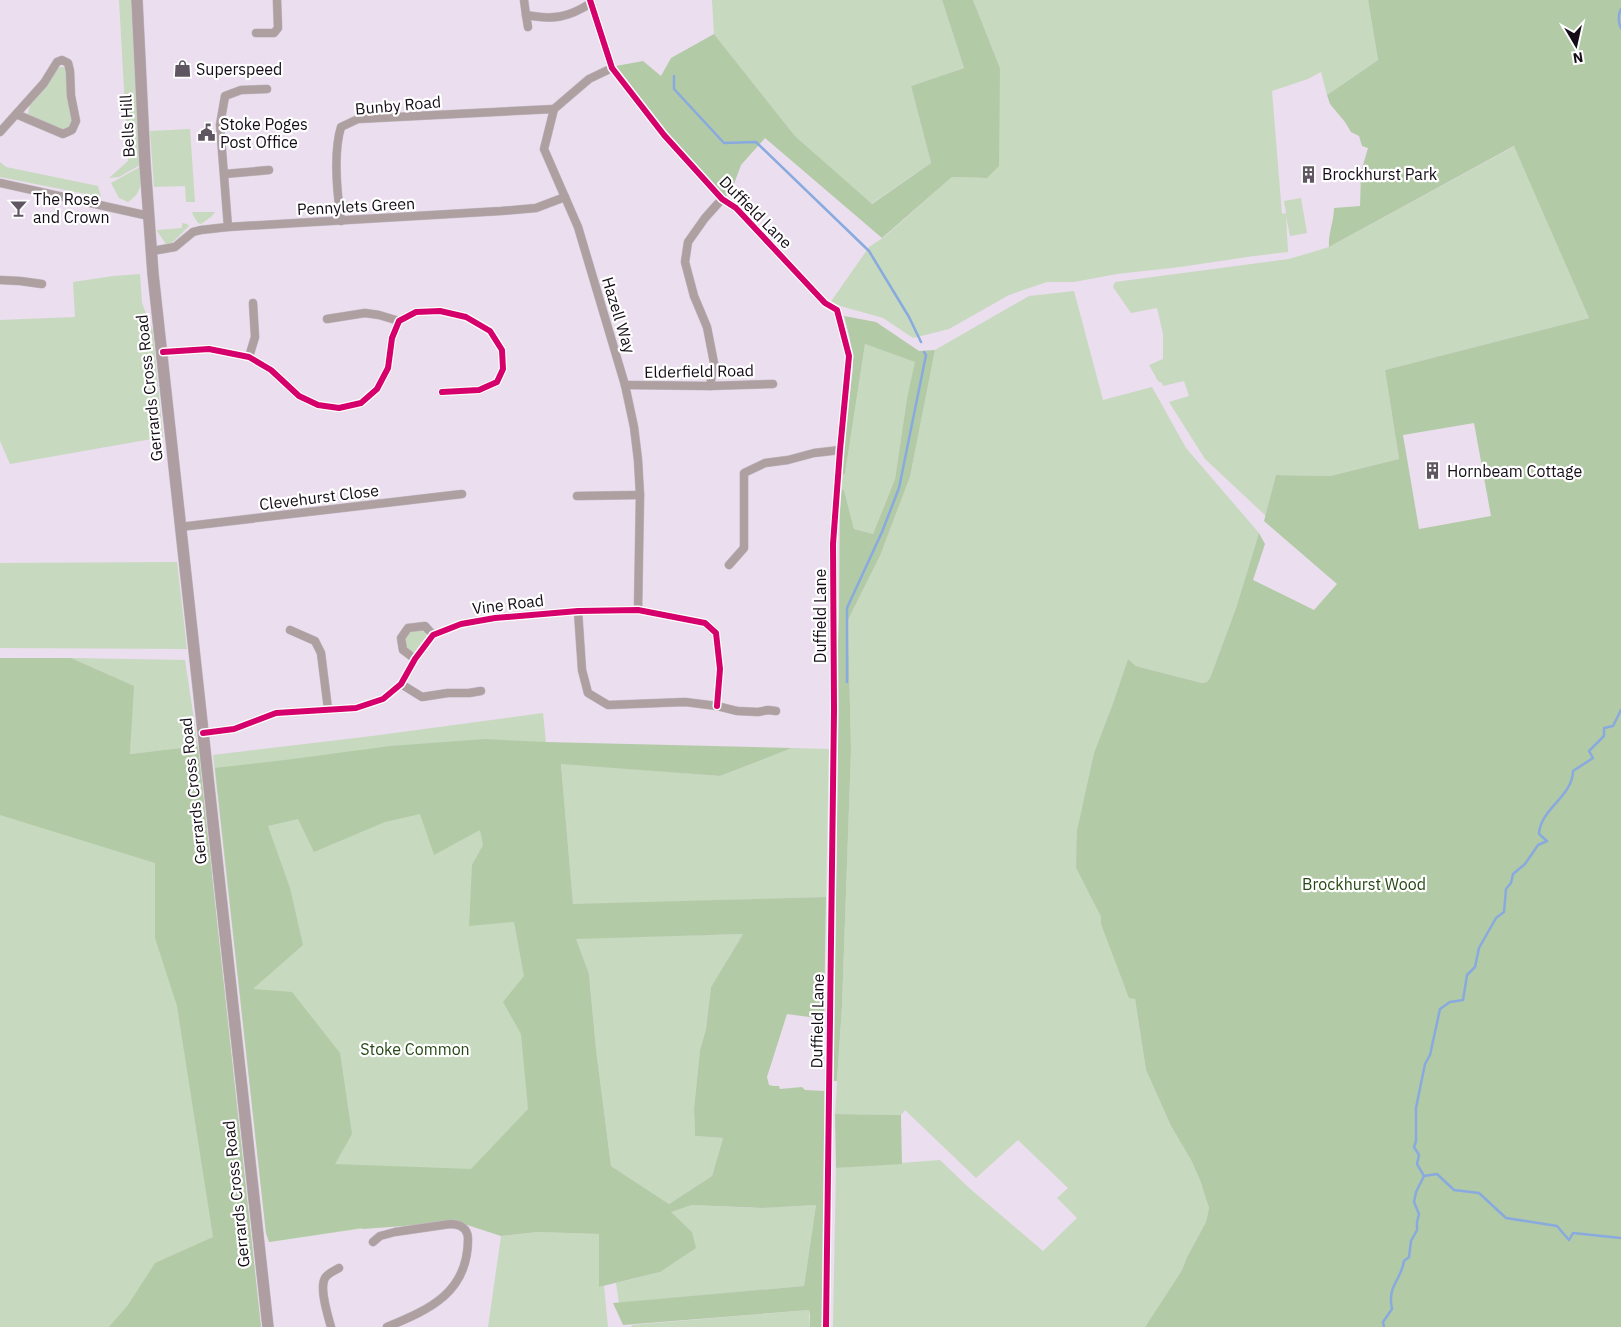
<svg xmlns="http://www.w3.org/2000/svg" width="1621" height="1327" font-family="'IBM Plex Sans',sans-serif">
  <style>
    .green { fill: #c7d9bf }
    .forest { fill: #b3caa7; fill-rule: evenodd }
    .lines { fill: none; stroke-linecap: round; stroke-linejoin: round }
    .stream { stroke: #88aadf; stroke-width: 2.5 }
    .minor-casing { stroke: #c3bac5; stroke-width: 9 }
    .secondary-casing { stroke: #c3bac5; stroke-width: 12 }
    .minor { stroke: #aea0a1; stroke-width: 8 }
    .secondary { stroke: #ae9ea2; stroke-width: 11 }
    .cycleway-casing { stroke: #fff; stroke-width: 9 }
    .cycleway { stroke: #d6006c; stroke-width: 6 }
    .labels { text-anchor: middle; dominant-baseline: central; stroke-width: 4.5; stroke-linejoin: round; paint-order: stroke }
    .poi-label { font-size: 16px; fill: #140c16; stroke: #fff; text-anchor: start }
    .street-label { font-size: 16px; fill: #140c16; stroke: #fff }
    .park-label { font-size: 16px; fill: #264814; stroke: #fff }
  </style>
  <rect width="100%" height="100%" fill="#ebdeee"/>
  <!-- green -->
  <g class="green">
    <polygon points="119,0 131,0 140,165 119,177 109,178 128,161"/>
    <polygon points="712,0 942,0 964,68 911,86 931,163 871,204 795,136 714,34"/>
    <polygon points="973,0 1368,0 1378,60 1327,95 1321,72 1308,79 1272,91 1282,214 1286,213 1284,201 1301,198 1307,233 1290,236 1286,216 1288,252 1254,256 1180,267 1117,274 1074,282 1047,282 1009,295 949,329 913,338 883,318 830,303 869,247 884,237 952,177 987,178 1000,68"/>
    <polygon points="60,67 64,67 68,70 73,123 71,128 61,131 28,114 30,104 51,79 56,70"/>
    <polygon points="190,129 195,202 186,202 185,186 154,187 150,131"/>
    <polygon points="1515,146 1589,318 1385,370 1399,459 1330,476 1276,475 1266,516 1205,459 1169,402 1189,396 1184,381 1163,386 1162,383 1158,381 1149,365 1163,359 1163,334 1157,308 1131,313 1113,287 1115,282 1289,259 1329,247"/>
    <polygon points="0,162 6,167 98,186 101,197 0,177"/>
    <path d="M140,167C140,184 144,191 128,202L119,198L111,183Z"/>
    <polygon points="192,212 215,212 212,216 201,224 198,223 193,215"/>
    <polygon points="182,223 187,224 189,226 171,244 166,244 157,231 157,230 182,228"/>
    <polygon points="140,274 142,303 153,331 163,437 10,464 0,441 0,320 75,317 73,282 113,276"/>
    <polygon points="1074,291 1103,400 1152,387 1186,448 1259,533 1236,608 1210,678 1207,682 1202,683 1136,666 1128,659 1113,703 1094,753 1087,789 1076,868 1101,917 1101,924 1135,999 1146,1070 1171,1126 1191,1160 1200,1180 1209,1208 1206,1222 1187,1257 1182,1270 1145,1327 833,1327 836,1168 940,1160 968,1187 1043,1251 1077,1218 1057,1198 1068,1188 1018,1140 976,1178 905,1110 901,1115 835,1114 842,1006 851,750 848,620 880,556 910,477 935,350 1029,296"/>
    <polygon points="865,344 916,362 907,398 895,479 873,534 854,529 844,490 840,490 840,474 845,474"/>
    <polygon points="177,562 187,649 0,648 0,563"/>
    <path d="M419,629L425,632L427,638L416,652H410L405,649C404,637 407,631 419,629Z"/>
    <polygon points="71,658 185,660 198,746 130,754 133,686"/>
    <polygon points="543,713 546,742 603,1194 269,1242 266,1233 213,755 372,736"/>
    <polygon points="792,748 829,749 826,897 573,905 561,763 719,776"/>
    <polygon points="199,756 261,1327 0,1327 0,774"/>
    <polygon points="743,934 711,987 706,1029 700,1050 694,1108 695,1136 723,1138 712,1176 669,1204 611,1166 596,1049 589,974 575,938"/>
    <polygon points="692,1205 758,1208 816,1205 804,1286 619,1303 616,1283 660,1272 692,1232 670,1212"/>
    <polygon points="538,1232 600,1234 599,1287 604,1286 608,1327 488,1327 501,1236"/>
    <polygon points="809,1310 810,1327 631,1327 632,1325"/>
  </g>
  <!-- forest -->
  <g class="forest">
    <polygon points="942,0 973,0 1000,68 999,166 987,178 952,177 882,238 765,138 741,165 731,192 725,197 666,134 616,66 643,61 661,76 671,58 714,34 795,136 872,204 931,163 911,86 964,68"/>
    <path d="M1368,0H1621V1327H1145L1182,1270L1187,1257L1206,1222L1209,1208L1200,1180L1191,1160L1171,1126L1146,1070L1135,999L1129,998L1101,924V917L1076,868L1077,831L1094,753L1113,703L1128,659L1136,666L1202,683L1207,682L1210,678L1236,608L1259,533L1265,544L1253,580L1314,610L1337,584L1264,521L1276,475L1330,476L1399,459L1385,370L1589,318L1514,146L1329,247C1328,233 1334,222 1334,208L1360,206L1361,172L1368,148L1362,146L1359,136L1351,132L1345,122L1330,104L1327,95L1378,60ZM1474,423L1491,516L1419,529L1403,435Z"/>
    <polygon points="844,316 876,322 919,351 935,350 910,477 880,556 848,620 851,750 842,1006 837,1081 832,1081 836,910 834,738 839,619 840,490 844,490 854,529 873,534 895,479 907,398 915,362 865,344 845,474 840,474 853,368 850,339"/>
    <polygon points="0,658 71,658 134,686 130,754 198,746 261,1327 109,1327 128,1305 155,1263 213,1237 177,1006 155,938 155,863 0,815"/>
    <path d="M485,739L546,742L792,748L720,776L561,764L573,904L826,897L824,1019L787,1014L767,1077L769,1085L774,1086H779L780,1089L802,1087L805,1090L825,1091L822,1327H810V1315L809,1310L623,1325L613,1303L804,1286L816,1205L762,1208L692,1205L671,1212L692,1232L696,1248L660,1272L599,1287V1234L538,1232L501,1236L458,1222L363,1229L361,1228L269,1242L266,1233L215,768L293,759L390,746ZM420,814L434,855L480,830L483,845L472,865L469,926L514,922L524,976L503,1002L521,1034L528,1109L471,1169L335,1164L352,1134L340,1053L292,992L253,989L303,945L290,888L268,826L298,819L314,852L385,822ZM743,934L711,987L706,1029L700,1050L694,1108L695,1136L723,1138L712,1176L669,1204L611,1166L596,1049L589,974L576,939Z"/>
    <polygon points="835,1114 901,1115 902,1164 836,1168"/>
  </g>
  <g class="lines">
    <!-- stream -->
    <g class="stream">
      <path d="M1621,9C1618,14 1618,23 1621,28"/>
      <polyline points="674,76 674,89 724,143 756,142 869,251 909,317 921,342"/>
      <polyline points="847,682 847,608 882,532 899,488 926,355 924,352"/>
      <polyline points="1424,1176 1437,1174 1454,1190 1479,1193 1506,1218 1557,1226 1569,1240 1573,1233 1621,1238"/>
      <path d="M1384,1327L1383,1322L1392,1309C1387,1285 1401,1281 1404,1261L1409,1257L1411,1241L1417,1230V1222L1419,1214L1414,1202L1416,1192L1424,1176L1417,1164L1419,1155L1414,1147L1416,1141V1108L1425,1064L1430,1055L1440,1009L1450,1002L1463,1000L1467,975L1475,967L1479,948L1496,918L1504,912L1506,889L1511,883L1513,874L1525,864L1538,845L1547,841L1539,834C1540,809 1573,796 1573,771L1593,758L1589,751L1604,736V728L1613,726L1621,710"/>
    </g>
    <defs>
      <g id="minor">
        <path d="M524,0L526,15C553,20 568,18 591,3"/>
        <polyline points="590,0 612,68 664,135 722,199 736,208 825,303 837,310 849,356 840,450 833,544 834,710 826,1327"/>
        <polyline points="526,15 528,27"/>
        <polyline points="256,33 274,33 278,28 277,0"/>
        <polyline points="612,68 589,79 554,109 544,149 578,227 625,385 634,427 638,460 640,495 638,610"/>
        <polyline points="0,132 44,83 57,62 62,60 68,63 70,71 71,96 76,121 72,130 63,134 16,114"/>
        <polyline points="225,174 269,170"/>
        <polyline points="0,183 149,216"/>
        <path d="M341,221C337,193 333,153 341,127L358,119L554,109"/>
        <polyline points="228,227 220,125 225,96 241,90 267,89"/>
        <polyline points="152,251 175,247 193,232 201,230 228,227 501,211 536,208 565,197"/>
        <polyline points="0,280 20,281 42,284"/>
        <polyline points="327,319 365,313 379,315 399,321"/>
        <polyline points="163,352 209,349 249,357 271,370 299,396 318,405 339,408 361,403 377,389 388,368 392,338 399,321 416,312 440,311 466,317 490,331 502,350 503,369 497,382 479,390 442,392"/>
        <polyline points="249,357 255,337 253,303"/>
        <polyline points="625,385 710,386 773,384"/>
        <polyline points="710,386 714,363 707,327 694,296 685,262 688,242 705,218 722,199"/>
        <polyline points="577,496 640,495"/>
        <polyline points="180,527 462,494"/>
        <polyline points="729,565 744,548 744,473 765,463 788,460 814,453 840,450"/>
        <polyline points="578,611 582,670 588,693 608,705 685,702 717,706 737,711 758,712 768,710 776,711"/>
        <polyline points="290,630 315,641 321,653 328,709"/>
        <polyline points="415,659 403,650 401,638 408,628 425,626 433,635"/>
        <polyline points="401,684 422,697 448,693 469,693 481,691"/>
        <polyline points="203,733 234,729 276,713 356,708 383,699 401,684 415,659 433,635 461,624 495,618 578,611 638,610 705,623 716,633 720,669 717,706"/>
        <path d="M373,1242L380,1236L395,1232L450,1224C460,1224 468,1228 468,1239C468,1292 431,1309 387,1327"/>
        <path d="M331,1327C328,1316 319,1288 325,1278C328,1273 334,1271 339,1268"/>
      </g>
      <polyline id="secondary" points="137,0 145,164 153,274 268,1327"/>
    </defs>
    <!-- minor casing -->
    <use href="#minor" class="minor-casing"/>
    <!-- secondary casing -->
    <use href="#secondary" class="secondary-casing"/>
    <!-- minor -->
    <use href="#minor" class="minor"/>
    <!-- secondary -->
    <use href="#secondary" class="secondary"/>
    <defs>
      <g id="cycleway">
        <polyline points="590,0 612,68 664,135 722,199 736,208 825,303 837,310 849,356 840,450 833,544 834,710 826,1327"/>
        <polyline points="163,352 209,349 249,357 271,370 299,396 318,405 339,408 361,403 377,389 388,368 392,338 399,321 416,312 440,311 466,317 490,331 502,350 503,369 497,382 479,390 442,392"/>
        <polyline points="203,733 234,729 276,713 356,708 383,699 401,684 415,659 433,635 461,624 495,618 578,611 638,610 705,623 716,633 720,669 717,706"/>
      </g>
    </defs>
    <!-- cycleway casing -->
    <use href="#cycleway" class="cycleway-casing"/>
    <!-- cycleway -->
    <use href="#cycleway" class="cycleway"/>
  </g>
  <!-- icons -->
  <defs>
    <symbol id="shop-bare" viewBox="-9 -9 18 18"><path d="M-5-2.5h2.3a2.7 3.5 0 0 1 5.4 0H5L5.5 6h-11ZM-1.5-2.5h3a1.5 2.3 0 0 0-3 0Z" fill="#5f5662" stroke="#fff" stroke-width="2.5" paint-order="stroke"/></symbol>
    <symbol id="civic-bare" viewBox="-9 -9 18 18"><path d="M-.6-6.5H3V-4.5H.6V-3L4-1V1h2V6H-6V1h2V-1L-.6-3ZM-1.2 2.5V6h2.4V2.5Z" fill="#5f5662" stroke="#fff" stroke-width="2.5" paint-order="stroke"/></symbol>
    <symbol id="building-bare" viewBox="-9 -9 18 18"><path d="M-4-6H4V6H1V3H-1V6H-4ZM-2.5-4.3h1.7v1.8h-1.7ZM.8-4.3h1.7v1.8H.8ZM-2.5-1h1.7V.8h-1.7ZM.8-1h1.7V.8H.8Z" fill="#5f5662" stroke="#fff" stroke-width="2.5" paint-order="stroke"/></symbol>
    <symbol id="bar-bare" viewBox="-9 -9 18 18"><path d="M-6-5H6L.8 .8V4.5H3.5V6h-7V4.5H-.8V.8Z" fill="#5f5662" stroke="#fff" stroke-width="2.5" paint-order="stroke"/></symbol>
  </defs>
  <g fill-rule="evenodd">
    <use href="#shop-bare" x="170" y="56" width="25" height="25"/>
    <use href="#civic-bare" x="194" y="120" width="25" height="25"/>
    <use href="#building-bare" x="1296" y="162" width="25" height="25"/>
    <use href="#bar-bare" x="6" y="196" width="25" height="25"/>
    <use href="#building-bare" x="1420" y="458" width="25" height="25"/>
  </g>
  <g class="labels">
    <!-- poi labels -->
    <g class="poi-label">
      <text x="196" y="69">Superspeed</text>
      <text x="220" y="124">Stoke Poges<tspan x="220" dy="18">Post Office</tspan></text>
      <text x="1322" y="174">Brockhurst Park</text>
      <text x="33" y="199">The Rose<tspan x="33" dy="18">and Crown</tspan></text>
      <text x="1447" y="471">Hornbeam Cottage</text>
    </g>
    <!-- street labels -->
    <g class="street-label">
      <text transform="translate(398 105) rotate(-5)">Bunby Road</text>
      <text transform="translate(127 126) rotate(-93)">Bells Hill</text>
      <text transform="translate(356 206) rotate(-3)">Pennylets Green</text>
      <text transform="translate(756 212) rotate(45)">Duffield Lane</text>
      <text transform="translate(619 315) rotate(73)">Hazell Way</text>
      <text transform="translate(699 371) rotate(-1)">Elderfield Road</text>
      <text transform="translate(149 388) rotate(-96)">Gerrards Cross Road</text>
      <text transform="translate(319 497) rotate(-7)">Clevehurst Close</text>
      <text transform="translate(508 604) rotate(-7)">Vine Road</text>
      <text transform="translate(820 616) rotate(-90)">Duffield Lane</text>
      <text transform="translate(193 791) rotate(-96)">Gerrards Cross Road</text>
      <text transform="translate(817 1021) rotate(-89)">Duffield Lane</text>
      <text transform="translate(236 1194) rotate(-96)">Gerrards Cross Road</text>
    </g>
    <!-- park labels -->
    <g class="park-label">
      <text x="1364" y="884">Brockhurst Wood</text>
      <text x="415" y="1049">Stoke Common</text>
    </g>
  </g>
  <!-- north arrow -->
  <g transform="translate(1576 45) rotate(171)" stroke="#ffffff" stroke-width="4" paint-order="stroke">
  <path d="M0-4L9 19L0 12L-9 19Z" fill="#140c16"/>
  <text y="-8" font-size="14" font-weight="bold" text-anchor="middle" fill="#140c16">N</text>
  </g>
</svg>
